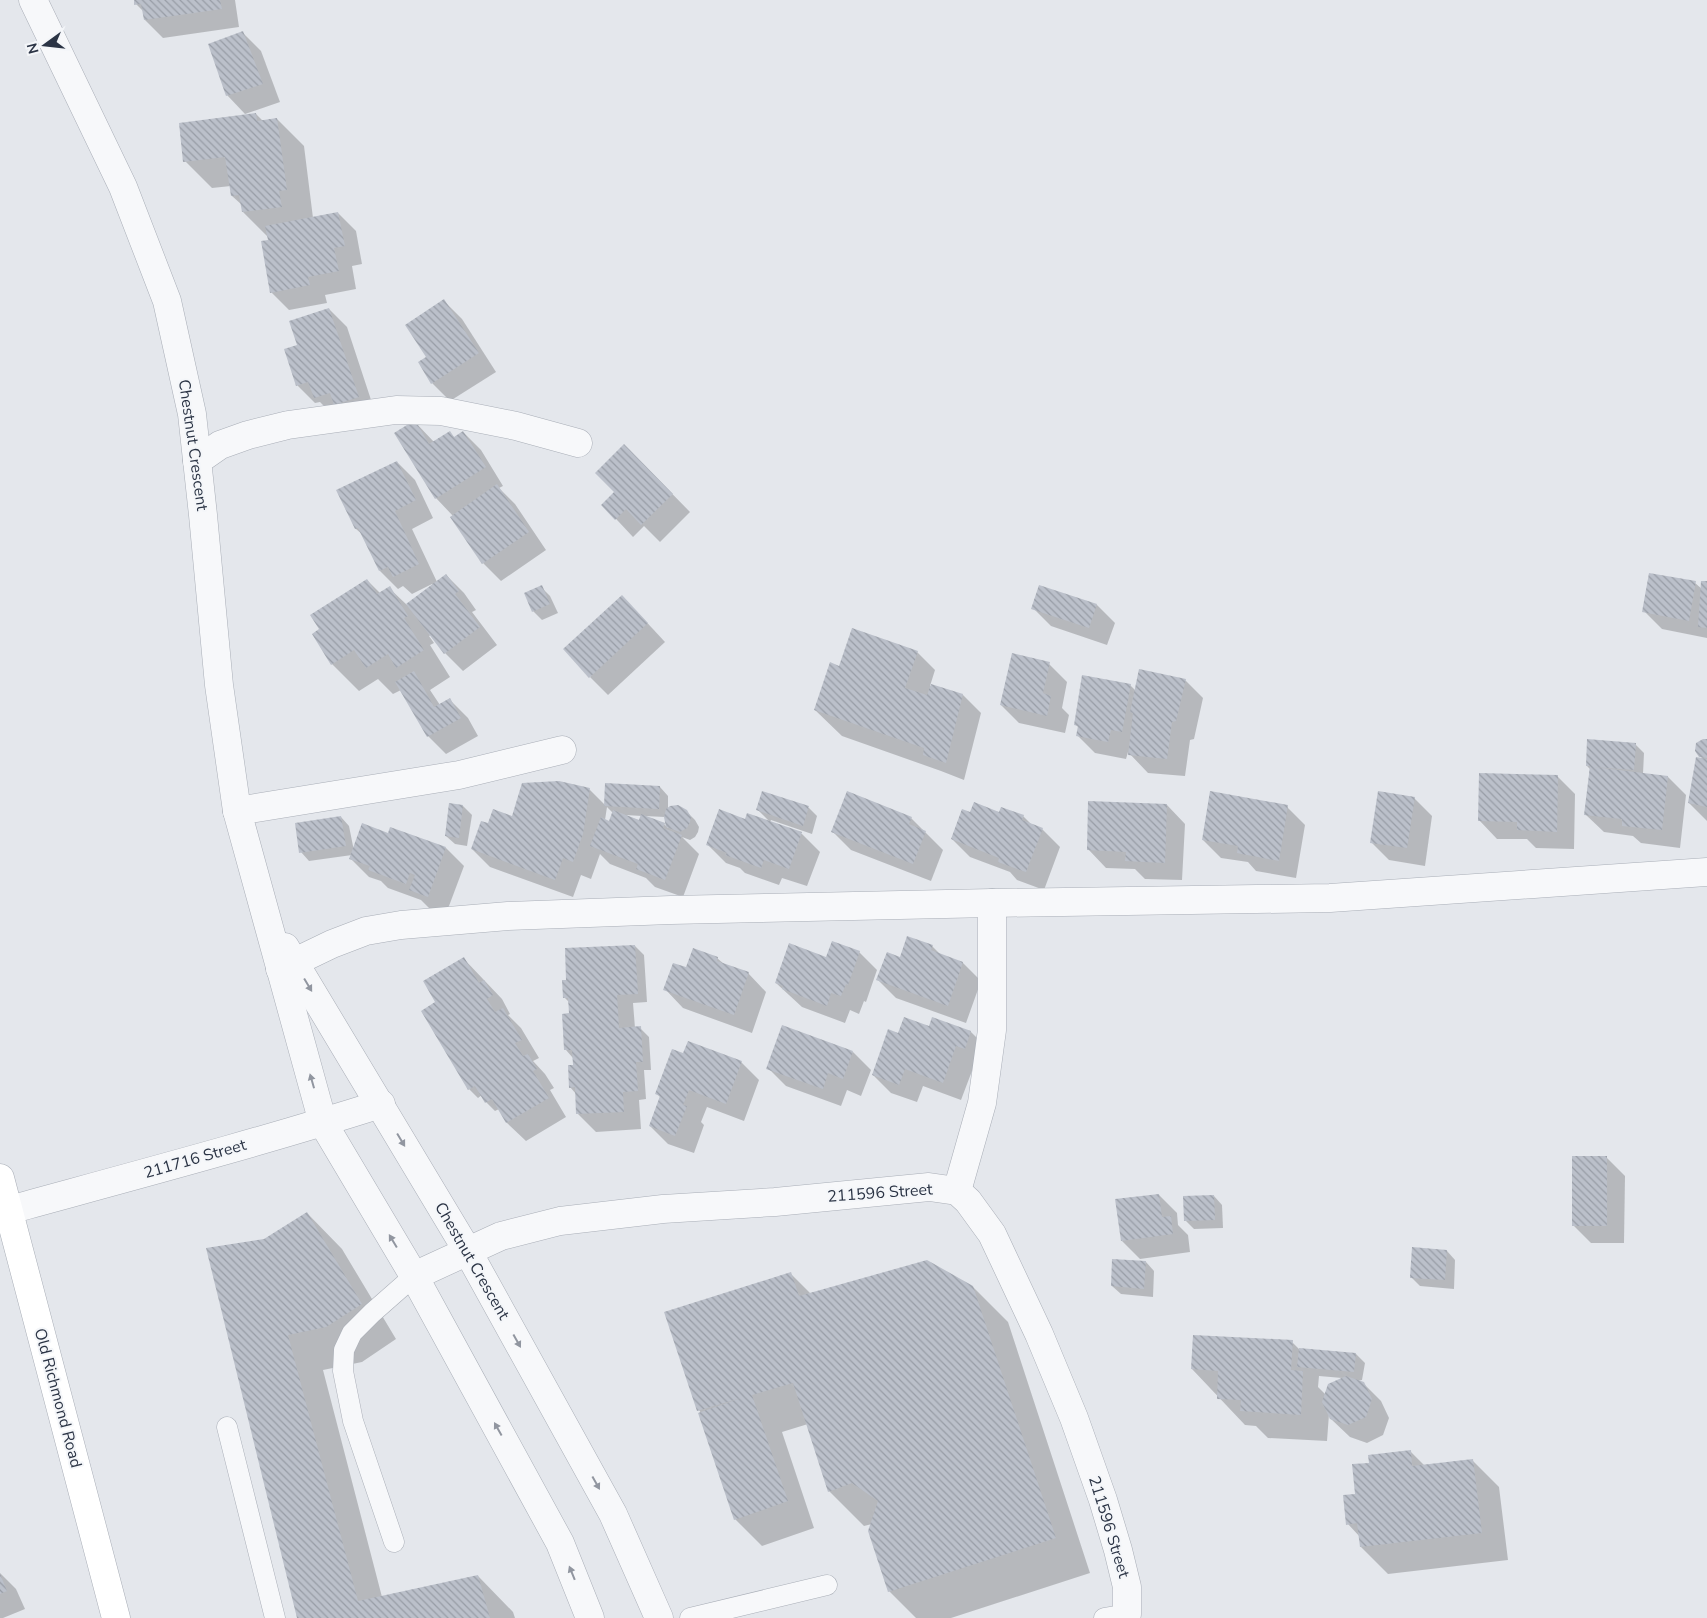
<svg xmlns="http://www.w3.org/2000/svg" width="1707" height="1618" font-family="'Nunito Sans',sans-serif">
  <style>
    .shadow { fill: #0003; fill-rule: evenodd }
    .building { fill: url(#building-back-hatch) }
    .lines { fill: none; stroke-linecap: round; stroke-linejoin: round }
    .lane-casing { stroke: #a9aeb7; stroke-width: 21 }
    .street-casing { stroke: #a9aeb7; stroke-width: 29 }
    .secondary-casing { stroke: #a9aeb7; stroke-width: 29 }
    .lane { stroke: #f7f8fa; stroke-width: 20 }
    .street { stroke: #f7f8fa; stroke-width: 28 }
    .secondary { stroke: #fff; stroke-width: 28 }
    .oneway { fill: #9196a0 }
    .labels { text-anchor: middle; dominant-baseline: central; stroke-width: 4; stroke-linejoin: round; paint-order: stroke }
    .street-label { font-size: 16px; fill: #2b3445; stroke: #f4f6f9 }
  </style>
  <defs>
    <pattern id="building-back-hatch" width="6" height="6" patternUnits="userSpaceOnUse" patternTransform="scale(1.25)"><rect width="6" height="6" fill="#bbc0ca"/><path d="M-1 5l2 2M0 0l6 6M5-1l2 2" fill="none" stroke="#989da6"/></pattern>
  </defs>
  <rect width="100%" height="100%" fill="#e4e7ec"/>
  <!-- shadow -->
  <g class="shadow">
    <polygon points="135,0 235,0 239,27 163,38 145,20 144,12 136,4"/>
    <polygon points="243,33 261,51 280,102 245,114 227,95"/>
    <polygon points="256,114 263,121 277,119 304,146 313,218 338,213 356,231 362,264 352,266 356,289 325,295 327,303 289,310 271,292 269,238 243,212 242,205 232,196 231,186 212,188 185,161"/>
    <polygon points="444,301 462,319 496,372 450,401 432,383 427,357"/>
    <polygon points="329,309 347,327 376,415 333,415 320,402 315,403 297,385 299,346"/>
    <polygon points="415,422 434,442 450,433 455,438 463,432 481,450 503,486 499,488 515,504 546,550 501,581 483,563 453,516 436,498 396,433"/>
    <polygon points="397,462 415,480 433,518 412,529 437,582 446,575 464,593 476,610 472,612 497,645 463,671 445,653 431,635 429,636 434,643 430,645 450,677 430,690 440,705 450,700 468,718 478,736 446,754 428,736 401,690 393,694 378,679 359,691 332,664 367,580 380,593 389,588 407,605 432,586 432,584 412,594 403,586 398,589 380,571 363,535 356,529 338,491"/>
    <polygon points="642,463 690,512 660,542 644,526 633,537 603,505"/>
    <polygon points="1707,582 1707,638 1662,629 1644,611 1695,583 1702,589"/>
    <polygon points="1039,586 1097,605 1115,623 1107,645 1051,626 1033,608"/>
    <polygon points="541,587 550,596 558,613 542,620 533,611"/>
    <polygon points="639,614 665,642 608,695 590,677"/>
    <polygon points="917,652 935,670 930,686 963,695 981,713 964,780 941,771 842,736 815,710 840,667"/>
    <polygon points="1049,664 1067,682 1062,708 1069,715 1065,733 1019,723 1001,705"/>
    <polygon points="1185,680 1203,698 1194,739 1190,740 1185,776 1148,773 1128,752 1126,759 1095,753 1077,735 1079,728 1075,724 1130,685 1136,691"/>
    <polygon points="1707,741 1707,821 1689,803 1704,760 1700,756"/>
    <polygon points="1635,744 1644,753 1643,774 1668,777 1686,795 1680,848 1641,843 1633,836 1604,832 1585,814 1590,769 1587,766"/>
    <polygon points="1557,776 1575,794 1574,849 1536,848 1527,839 1497,839 1479,820"/>
    <path d="M660,787L668,796V809L686,811L695,820L699,827L698,832L695,837L690,840L682,837L699,854L683,897L655,887L646,878L610,864L600,854L591,879L581,875L573,897L490,867L472,849L489,825L589,789L605,805ZM607,807L613,813L610,822L605,820ZM625,815L642,816L640,821ZM644,816L665,817L668,828L664,824Z"/>
    <polygon points="1414,798 1432,816 1425,866 1389,860 1371,842"/>
    <polygon points="450,805 463,806 472,815 467,846 455,844 446,836"/>
    <polygon points="1167,805 1185,824 1182,880 1145,879 1135,869 1106,868 1088,849"/>
    <polygon points="1287,807 1305,825 1296,878 1256,871 1248,862 1221,858 1203,840"/>
    <polygon points="809,808 817,816 812,834 771,820 770,822 802,834 820,852 807,886 782,878 779,885 745,873 740,868 726,863 708,845 746,820 770,822 758,810"/>
    <polygon points="971,814 1000,814 1023,816 1031,824 1042,829 1060,847 1044,890 1017,880 1010,872 970,857 952,839"/>
    <polygon points="341,817 349,826 354,851 389,834 391,828 446,848 464,866 446,914 429,908 421,900 388,888 381,881 369,877 351,859 352,855 309,861 301,852"/>
    <polygon points="911,818 943,850 931,881 851,850 833,832"/>
    <polygon points="635,946 644,955 647,1002 633,1003 635,1028 640,1028 649,1037 651,1070 644,1070 646,1099 639,1100 641,1129 596,1132 578,1114 576,1094 570,1087 574,1066 573,1058 566,1050 570,1015 569,1002 564,997 567,981"/>
    <polygon points="932,946 941,955 963,963 981,981 966,1023 896,998 878,980 900,958"/>
    <polygon points="859,952 877,970 866,1002 864,1001 859,1014 850,1010 845,1023 802,1007 776,983 827,958"/>
    <polygon points="717,958 724,964 748,973 766,992 752,1033 683,1008 665,989"/>
    <polygon points="464,959 502,999 510,1014 508,1015 521,1028 539,1058 533,1061 545,1074 554,1088 550,1090 566,1117 526,1141 507,1123 499,1109 495,1111 486,1102 482,1095 478,1098 469,1089 435,1004"/>
    <polygon points="933,1019 971,1032 989,1050 975,1063 961,1100 923,1086 917,1102 891,1093 873,1075 899,1034 930,1027"/>
    <polygon points="853,1052 871,1070 861,1096 847,1090 841,1106 786,1086 768,1068"/>
    <polygon points="684,1055 741,1062 759,1080 744,1121 707,1107 701,1122 704,1125 694,1153 668,1144 650,1126 661,1098 657,1094"/>
    <polygon points="1607,1158 1625,1176 1624,1243 1591,1243 1573,1225"/>
    <polygon points="1159,1195 1177,1213 1178,1225 1188,1235 1190,1252 1140,1259 1122,1241"/>
    <polygon points="1214,1196 1222,1205 1223,1228 1194,1229 1185,1220"/>
    <polygon points="307,1213 342,1249 396,1339 362,1362 323,1370 382,1597 478,1576 513,1612 515,1618 299,1618 264,1241"/>
    <polygon points="1447,1251 1455,1260 1454,1289 1420,1286 1411,1277"/>
    <polygon points="1146,1262 1154,1271 1153,1297 1121,1294 1112,1286"/>
    <polygon points="791,1274 811,1294 973,1287 1008,1322 1090,1573 951,1618 916,1618 889,1591 872,1524 864,1526 829,1491 808,1424 782,1432 814,1528 762,1546 735,1519 701,1413 699,1410"/>
    <path d="M1292,1342L1299,1349L1356,1354L1365,1363L1362,1380L1357,1381L1363,1383L1381,1401L1389,1418L1383,1435L1367,1443L1350,1437L1331,1419L1329,1414L1327,1441L1268,1438L1256,1426L1245,1425L1192,1369ZM1319,1376L1342,1378L1326,1395L1318,1387Z"/>
    <polygon points="1410,1451 1425,1466 1472,1460 1499,1487 1508,1560 1388,1574 1361,1547 1360,1537 1348,1524 1357,1495"/>
    <polygon points="0,1573 16,1589 25,1609 3,1618 0,1618"/>
  </g>
  <!-- building -->
  <g class="building">
    <polygon points="134,0 220,0 222,9 144,20 141,4 134,5"/>
    <polygon points="243,31 263,84 226,96 208,44"/>
    <polygon points="256,113 257,121 277,118 287,190 279,191 282,207 242,212 239,195 231,196 225,157 183,162 179,123"/>
    <polygon points="338,212 345,246 334,248 339,271 308,277 310,285 270,293 261,241 268,240 265,226"/>
    <polygon points="444,299 479,353 431,384 418,362 426,357 405,325"/>
    <polygon points="329,308 359,397 334,405 330,393 314,398 308,382 296,386 284,349 297,345 289,321"/>
    <polygon points="415,420 429,444 450,431 454,437 463,431 486,467 435,499 394,433"/>
    <polygon points="624,444 673,494 641,525 626,509 615,520 601,505 614,492 595,473"/>
    <polygon points="397,461 416,500 395,511 419,564 393,577 388,567 379,571 358,528 355,529 336,490"/>
    <polygon points="497,484 529,532 482,564 450,517"/>
    <polygon points="1649,573 1696,581 1689,621 1642,612"/>
    <polygon points="446,574 459,591 455,594 480,627 444,654 406,604"/>
    <polygon points="367,579 377,594 390,586 408,616 404,618 424,650 396,668 388,654 366,668 354,650 331,665 312,634 319,629 310,615"/>
    <polygon points="1701,581 1707,581 1707,628 1698,627"/>
    <polygon points="542,585 550,604 532,612 524,593"/>
    <polygon points="1039,585 1097,604 1089,628 1031,609"/>
    <polygon points="622,595 648,623 589,678 563,649"/>
    <polygon points="852,628 918,651 905,688 927,695 931,684 963,694 946,763 923,755 924,748 814,710 830,662 839,666"/>
    <polygon points="1012,653 1050,662 1043,693 1051,696 1047,716 1000,705"/>
    <polygon points="1139,669 1186,679 1176,721 1172,722 1167,759 1128,755 1133,713 1130,712"/>
    <polygon points="414,671 434,707 450,698 461,718 427,737 395,682"/>
    <polygon points="1082,675 1131,684 1122,732 1111,730 1108,742 1076,736 1078,726 1074,725"/>
    <polygon points="1587,739 1636,743 1634,770 1594,767 1668,776 1662,830 1622,826 1622,819 1584,815 1590,766 1586,766"/>
    <polygon points="1703,739 1707,739 1707,758 1699,757 1695,751 1696,743"/>
    <polygon points="1696,757 1707,759 1707,807 1688,803"/>
    <polygon points="1479,773 1558,775 1557,832 1517,830 1517,822 1478,821"/>
    <polygon points="559,781 590,788 583,834 573,862 563,858 555,880 471,849 481,821 488,823 493,809 512,816 522,783"/>
    <polygon points="605,783 660,786 659,809 604,806"/>
    <polygon points="762,791 809,806 803,826 756,810"/>
    <polygon points="847,791 912,817 909,824 926,831 913,864 831,832"/>
    <polygon points="1210,791 1288,805 1279,861 1237,853 1238,846 1202,840"/>
    <polygon points="1378,791 1415,797 1407,848 1370,843"/>
    <polygon points="1088,801 1167,804 1165,863 1125,861 1126,852 1087,850"/>
    <polygon points="974,802 999,812 1001,807 1024,815 1022,820 1043,828 1026,872 998,862 999,858 951,839 962,809 970,812"/>
    <polygon points="449,803 463,805 459,838 445,836"/>
    <polygon points="678,805 687,810 691,817 690,822 687,828 680,832 666,827 664,817 666,809 670,806"/>
    <polygon points="719,809 745,819 747,813 802,832 789,869 764,860 761,868 725,855 727,853 706,845"/>
    <polygon points="613,810 639,820 641,814 665,823 663,828 682,835 665,880 636,869 638,864 590,846 601,817 609,821"/>
    <polygon points="341,816 346,846 299,853 295,823"/>
    <polygon points="362,823 388,833 390,827 446,847 428,897 409,890 415,875 410,873 406,884 368,870 370,866 349,859"/>
    <polygon points="907,936 933,945 931,950 963,962 948,1006 876,980 887,952 900,957"/>
    <polygon points="832,941 860,951 848,985 846,984 841,996 831,993 827,1006 782,989 783,986 775,983 789,943 826,957"/>
    <polygon points="635,945 638,994 617,995 619,1028 641,1026 643,1062 636,1062 638,1091 623,1092 624,1112 576,1114 575,1087 569,1088 568,1065 573,1065 572,1050 564,1050 563,1031 562,1014 569,1013 568,998 563,998 562,980 566,980 565,948"/>
    <polygon points="693,948 718,957 717,961 749,972 734,1015 663,990 673,963 686,967"/>
    <polygon points="464,957 479,983 484,980 493,995 487,999 495,1012 503,1008 522,1040 515,1043 523,1056 528,1054 537,1069 533,1071 549,1098 506,1123 492,1099 485,1103 475,1086 468,1090 421,1011 435,1002 423,981"/>
    <polygon points="904,1017 929,1026 932,1017 971,1031 965,1049 956,1046 943,1083 905,1069 899,1085 872,1075 888,1029 898,1033"/>
    <polygon points="782,1025 853,1051 843,1079 828,1073 823,1089 766,1069"/>
    <polygon points="688,1041 742,1061 726,1104 689,1090 683,1105 687,1106 675,1136 649,1126 660,1096 655,1094 672,1049 683,1053"/>
    <rect x="1572" y="1156" width="35" height="70"/>
    <polygon points="1159,1194 1162,1217 1171,1216 1173,1234 1121,1241 1115,1199"/>
    <polygon points="1214,1195 1215,1220 1184,1221 1183,1196"/>
    <polygon points="307,1212 362,1304 326,1327 288,1335 358,1601 478,1575 490,1618 297,1618 206,1248 264,1239"/>
    <polygon points="1412,1247 1447,1250 1445,1280 1410,1278"/>
    <polygon points="1112,1259 1146,1261 1144,1289 1111,1286"/>
    <polygon points="927,1260 973,1286 1056,1538 888,1592 868,1531 878,1501 852,1483 828,1492 793,1383 752,1395 788,1501 734,1520 698,1413 741,1398 697,1411 664,1312 791,1272 799,1296"/>
    <polygon points="1193,1335 1293,1340 1291,1370 1303,1371 1301,1415 1240,1411 1241,1400 1217,1399 1218,1371 1191,1369"/>
    <polygon points="1299,1348 1356,1353 1354,1372 1297,1367"/>
    <polygon points="1346,1376 1364,1382 1372,1399 1366,1417 1348,1425 1330,1419 1322,1402 1328,1384"/>
    <polygon points="1411,1450 1412,1466 1473,1459 1482,1533 1360,1547 1357,1523 1346,1525 1343,1495 1355,1494 1352,1464 1369,1463 1368,1455"/>
    <polygon points="0,1574 7,1591 0,1594"/>
  </g>
  <g class="lines">
    <defs>
      <g id="lane">
        <polyline points="227,1427 275,1618"/>
        <polyline points="394,1542 353,1421 343,1371 344,1350 352,1333 372,1313 414,1276"/>
        <polyline points="690,1618 827,1585"/>
        <polyline points="1104,1618 1127,1614"/>
      </g>
      <g id="street">
        <polyline points="33,0 123,187 167,301 192,414 203,515 219,685 237,811 323,1123 414,1276 560,1543 590,1618"/>
        <polyline points="197,461 220,445 248,435 288,425 396,410 441,411 516,426 578,443"/>
        <polyline points="237,811 459,775 562,750"/>
        <polyline points="285,947 467,1250 613,1514 659,1618"/>
        <polyline points="280,969 332,944 366,931 401,925 508,916 671,910 992,903 1330,898 1707,872"/>
        <polyline points="957,1191 982,1103 992,1030 992,903"/>
        <path d="M9,1210C133,1176 258,1143 381,1104"/>
        <polyline points="414,1276 501,1236 560,1221 663,1209 775,1202 929,1187 957,1191 968,1201 992,1234 1039,1334 1074,1418 1103,1500 1118,1550 1127,1587 1127,1614"/>
      </g>
      <polyline id="secondary" points="0,1178 116,1618"/>
    </defs>
    <!-- lane casing -->
    <use href="#lane" class="lane-casing"/>
    <!-- street casing -->
    <use href="#street" class="street-casing"/>
    <!-- secondary casing -->
    <use href="#secondary" class="secondary-casing"/>
    <!-- lane -->
    <use href="#lane" class="lane"/>
    <!-- street -->
    <use href="#street" class="street"/>
    <!-- secondary -->
    <use href="#secondary" class="secondary"/>
  </g>
  <!-- one-way arrows -->
  <defs><path id="oneway-solid" d="M-6-.8H1V-3.2L6.5 0L1 3.2V.8H-6Z" transform="scale(1.25)"/></defs>
  <g class="oneway">
    <use href="#oneway-solid" transform="translate(308 985) rotate(59)"/>
    <use href="#oneway-solid" transform="translate(312 1081) rotate(-106)"/>
    <use href="#oneway-solid" transform="translate(401 1140) rotate(59)"/>
    <use href="#oneway-solid" transform="translate(393 1241) rotate(-121)"/>
    <use href="#oneway-solid" transform="translate(517 1341) rotate(61)"/>
    <use href="#oneway-solid" transform="translate(498 1429) rotate(-119)"/>
    <use href="#oneway-solid" transform="translate(596 1483) rotate(61)"/>
    <use href="#oneway-solid" transform="translate(572 1573) rotate(-112)"/>
  </g>
  <g class="labels">
    <!-- street labels -->
    <g class="street-label">
      <text transform="translate(193 445) rotate(82)">Chestnut Crescent</text>
      <text transform="translate(195 1159) rotate(-16)">211716 Street</text>
      <text transform="translate(880 1193) rotate(-4)">211596 Street</text>
      <text transform="translate(472 1261) rotate(60)">Chestnut Crescent</text>
      <text transform="translate(58 1398) rotate(75)">Old Richmond Road</text>
      <text transform="translate(1109 1527) rotate(73)">211596 Street</text>
    </g>
  </g>
  <!-- north arrow -->
  <g transform="translate(45 45) rotate(255)" stroke="#f4f6f9" stroke-width="4" paint-order="stroke">
  <path d="M0-4L9 19L0 12L-9 19Z" fill="#2b3445"/>
  <text y="-8" font-size="14" font-weight="bold" text-anchor="middle" fill="#2b3445">N</text>
  </g>
</svg>
